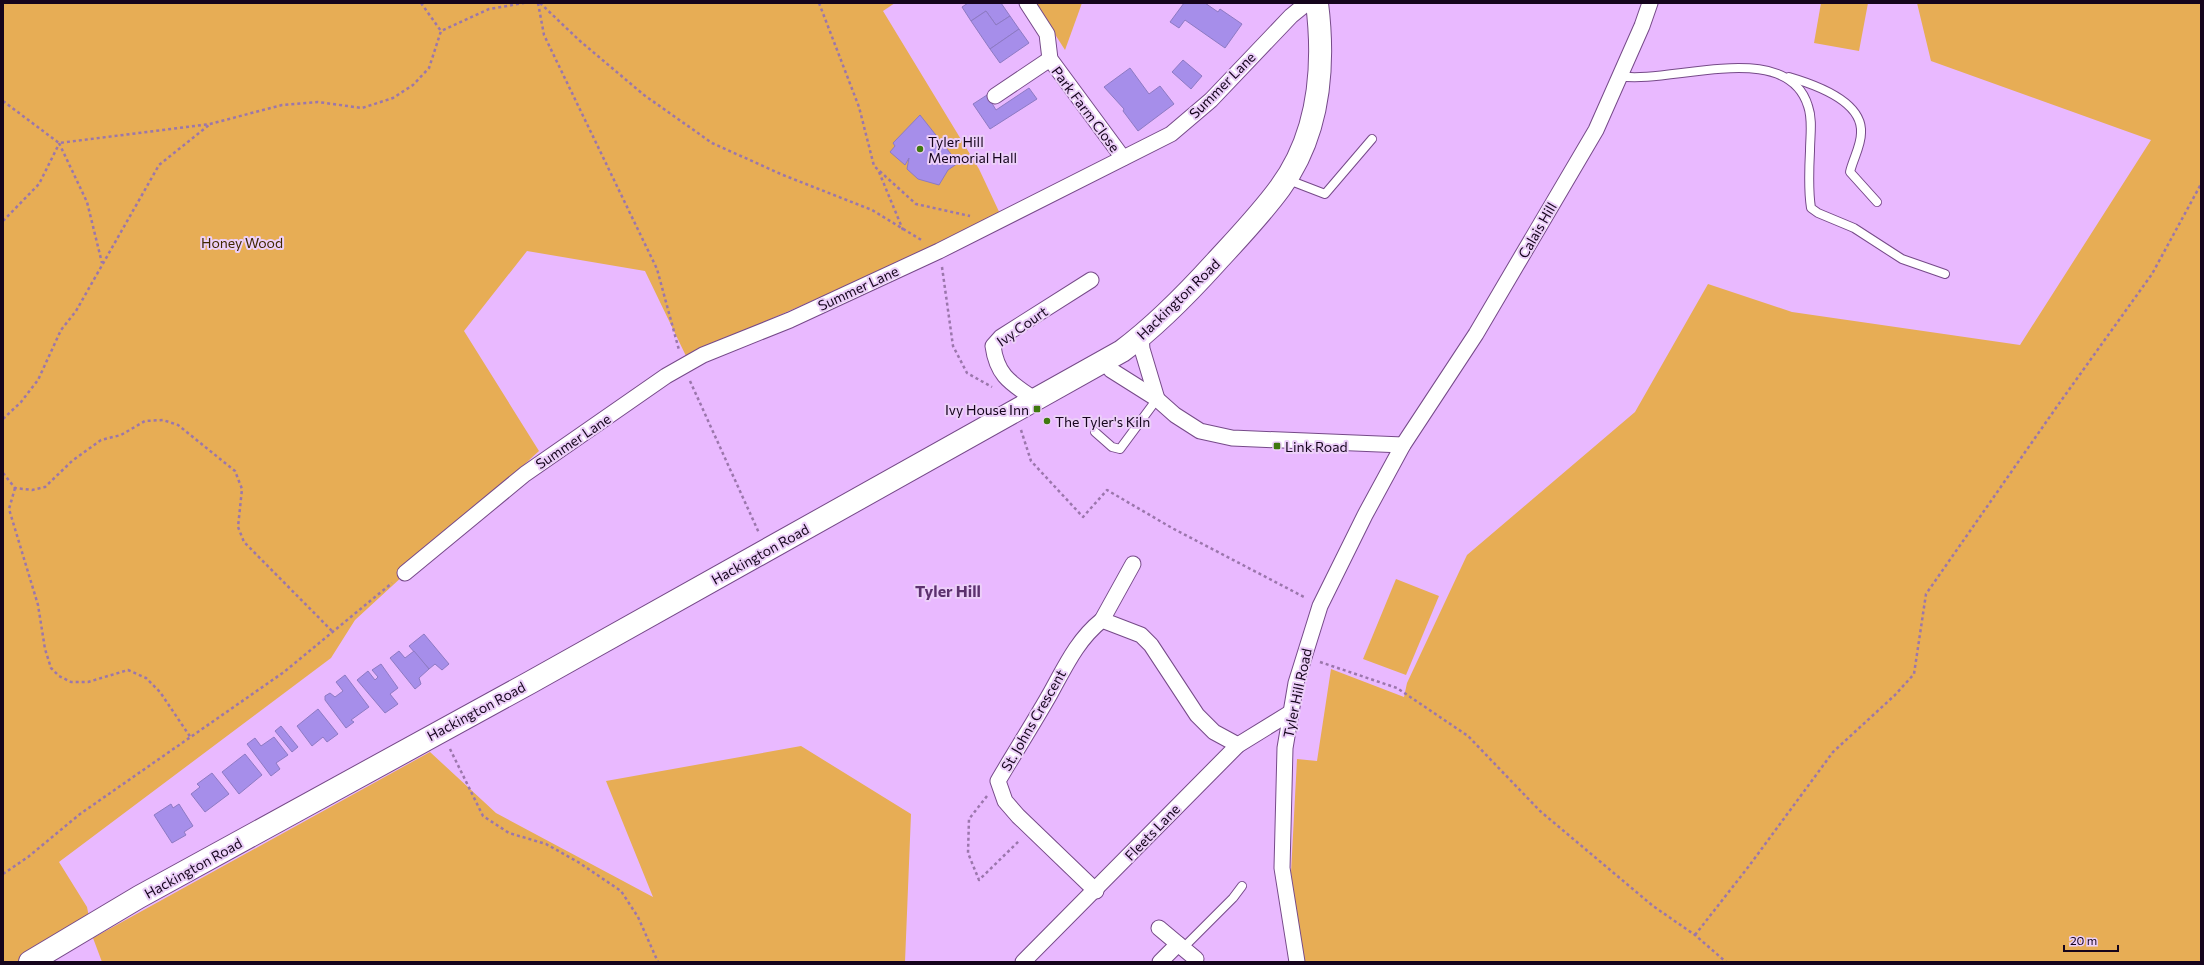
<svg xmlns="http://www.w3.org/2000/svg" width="2204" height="965" font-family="Commissioner,sans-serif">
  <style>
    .green { fill: #e7ad55 }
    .building { fill: #a68eea; stroke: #8d7ac3 }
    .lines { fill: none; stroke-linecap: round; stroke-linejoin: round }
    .lane-casing { stroke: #764a89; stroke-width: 10 }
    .street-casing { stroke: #764a89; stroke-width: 17 }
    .secondary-casing { stroke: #764a89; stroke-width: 24 }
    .path { stroke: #9b76ac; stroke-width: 2.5; stroke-dasharray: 3 3; stroke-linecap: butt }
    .lane { stroke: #fff; stroke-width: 8 }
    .street { stroke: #fff; stroke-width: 15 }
    .secondary { stroke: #fff; stroke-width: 22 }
    .poi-dot { fill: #3f790f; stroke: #eccff9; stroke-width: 1.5 }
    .labels { text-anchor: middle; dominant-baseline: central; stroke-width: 4; stroke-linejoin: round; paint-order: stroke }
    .street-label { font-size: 14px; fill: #15041c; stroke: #eccff9 }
    .poi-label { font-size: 14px; fill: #15041c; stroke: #eccff9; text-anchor: start }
    .park-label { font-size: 14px; fill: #402800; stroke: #eccff9 }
    .quarter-label { font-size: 16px; font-weight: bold; fill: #5c316e; stroke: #eccff9 }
  </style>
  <rect width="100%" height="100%" fill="#e9b9ff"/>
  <!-- green -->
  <g class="green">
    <polygon points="3,3 895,3 883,11 979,169 1002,218 686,356 645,271 527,251 464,331 539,451 355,620 331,658 59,862 87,907 89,917 34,962 3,962"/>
    <polygon points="1035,3 1082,3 1065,50"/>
    <polygon points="1821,3 1868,3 1859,51 1814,43"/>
    <polygon points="1917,3 2201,3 2201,962 1304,962 1291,873 1297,759 1317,761 1331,669 1404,697 1407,683 1467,555 1635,412 1708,284 1792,312 2020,345 2151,140 1931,61"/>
    <polygon points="1396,579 1439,596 1406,675 1363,659"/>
    <polygon points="801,746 911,814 905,962 102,962 93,938 430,752 496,813 653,897 606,781"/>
  </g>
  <!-- building -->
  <g class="building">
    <polygon points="968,3 1001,3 1010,16 996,25 986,11 971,21 962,7"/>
    <polygon points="1184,3 1205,3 1218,12 1220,9 1242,24 1225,48 1185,20 1179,28 1170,22"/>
    <polygon points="986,11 996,25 1010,16 1019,29 990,49 971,21"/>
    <polygon points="1019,29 1029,43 1000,63 990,49"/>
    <polygon points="1183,60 1202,76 1191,89 1172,72"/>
    <polygon points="1130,68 1149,94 1160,86 1174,104 1138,131 1123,111 1124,109 1104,87"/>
    <polygon points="1029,88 1037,99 990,129 973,104 987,95 996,110"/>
    <polygon points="920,115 958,163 948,170 939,185 918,179 907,169 909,158 905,165 890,152 895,146 893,143"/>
    <polygon points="424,634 449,664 442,670 435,664 429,669 409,646"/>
    <polygon points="399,651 405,658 414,651 429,669 419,678 421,684 415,689 390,658"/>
    <polygon points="381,664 398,688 390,694 398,704 385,713 357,680 368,671 375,680 378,677 372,670"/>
    <polygon points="345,675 369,707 351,720 354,722 346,728 325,700 325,696 330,693 335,697 343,691 336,682"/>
    <polygon points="318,709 338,734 327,742 323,737 312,746 297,726"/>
    <polygon points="281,726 298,747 292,752 275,731"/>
    <polygon points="274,737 288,755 276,763 280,769 271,776 247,744 255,738 261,746"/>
    <polygon points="245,754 262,775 239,794 222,772"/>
    <polygon points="212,773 229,794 205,812 191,794 200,787 197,784"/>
    <polygon points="171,804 173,808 179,804 193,826 184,832 186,835 172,843 154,815"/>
  </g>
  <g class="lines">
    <defs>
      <g id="lane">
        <path d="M1619,76C1669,85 1787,37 1808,106C1813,120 1810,136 1810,151C1809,170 1808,189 1811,208L1818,213L1854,228L1902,259L1945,274"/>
        <path d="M1789,77C1813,84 1863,101 1861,133C1861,146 1853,159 1850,172L1877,202"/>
        <polyline points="1286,179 1325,194 1372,139"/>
        <polyline points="1095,432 1112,447 1120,449 1157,399"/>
        <polyline points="1183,948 1233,898 1242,886"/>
      </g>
      <g id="street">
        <polyline points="1027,3 1047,34 1050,59 1123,158"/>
        <polyline points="995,96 1050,59"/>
        <polyline points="1141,337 1142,349 1157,399"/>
        <polyline points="1104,361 1111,370 1157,399 1175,415 1200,431 1232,438 1403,445"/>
        <path d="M1034,399C1011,383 997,376 993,346L1001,337L1091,280"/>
        <polyline points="405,573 525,474 666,376 703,355 790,320 939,251 1171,134 1211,100 1291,16 1307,3"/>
        <polyline points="1102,620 1133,564"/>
        <path d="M1096,891L1018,816L1005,801L998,781C1015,752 1033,724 1050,694C1065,667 1077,640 1102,620L1141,635L1151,645L1197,715L1214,732L1238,745"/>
        <polyline points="1159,928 1196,959"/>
        <polyline points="1023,962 1238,745 1290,713"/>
        <polyline points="1160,962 1178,944"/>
        <polyline points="1297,962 1282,868 1285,748 1296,683 1320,606 1365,515 1403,445 1476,334 1596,130 1642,26 1650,3"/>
      </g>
      <path id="secondary" d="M30,962L139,897L531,682L1122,351C1157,325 1187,294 1216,262C1238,238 1261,214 1280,188C1319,135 1325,67 1317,3"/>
    </defs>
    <!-- lane casing -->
    <use href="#lane" class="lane-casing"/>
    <!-- street casing -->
    <use href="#street" class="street-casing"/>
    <!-- secondary casing -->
    <use href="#secondary" class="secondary-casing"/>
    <!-- path -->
    <g class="path">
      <polyline points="421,3 441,31"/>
      <polyline points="538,3 544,35 657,269 679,350"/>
      <polyline points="540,3 580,41 644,95 712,143 783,175 872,210 923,241"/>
      <polyline points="819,3 859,107 874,166 916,204 970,216"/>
      <polyline points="3,101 59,143 210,124 282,105 318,102 362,108 393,98 413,85 429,68 441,31 489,9 524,3"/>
      <polyline points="59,143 87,202 102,263"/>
      <polyline points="879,172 903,230"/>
      <polyline points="3,221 39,184 59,144"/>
      <polyline points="942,267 953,346 967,373 992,387"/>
      <polyline points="690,381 759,533"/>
      <polyline points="3,419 21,402 38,380 61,330 76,311 159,165 209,125"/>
      <polyline points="1021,430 1031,461 1083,517 1107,490 1172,528 1306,598"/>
      <polyline points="3,473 15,488 32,490 45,487 72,461 101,440 121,435 145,421 163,420 178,425 235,471 242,489 238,527 244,542 333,632"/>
      <polyline points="15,488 9,509 38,605 45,649 51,668 59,676 71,682 88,682 128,670 146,678 160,692 191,738"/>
      <polyline points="1320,662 1397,688 1468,736 1540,811 1653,906 1695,935 1726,962"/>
      <polyline points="450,749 483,816 509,833 546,844 578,862 621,891 638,917 658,962"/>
      <polyline points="987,796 969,819 968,853 979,880 1020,840"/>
      <polyline points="3,874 28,857 80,814 284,672 392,583"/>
      <polyline points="1695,935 1749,866 1833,752 1895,695 1914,674 1926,594 2058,405 2152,274 2201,184"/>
    </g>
    <!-- lane -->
    <use href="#lane" class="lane"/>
    <!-- street -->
    <use href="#street" class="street"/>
    <!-- secondary -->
    <use href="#secondary" class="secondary"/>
  </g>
  <!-- markers -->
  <g class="poi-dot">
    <circle cx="920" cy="149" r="4"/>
    <rect x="1033" y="405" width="8" height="8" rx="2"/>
    <circle cx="1047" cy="421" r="4"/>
    <rect x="1273" y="442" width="8" height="8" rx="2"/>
  </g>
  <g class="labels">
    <!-- street labels -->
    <g class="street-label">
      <text transform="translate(1222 85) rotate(-45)">Summer Lane</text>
      <text transform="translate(1086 109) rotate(53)">Park Farm Close</text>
      <text transform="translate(1537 230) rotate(-60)">Calais Hill</text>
      <text transform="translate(858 288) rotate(-25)">Summer Lane</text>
      <text transform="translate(1178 299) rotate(-44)">Hackington Road</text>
      <text transform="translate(1022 326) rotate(-35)">Ivy Court</text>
      <text transform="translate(573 441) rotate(-34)">Summer Lane</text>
      <text transform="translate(760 554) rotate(-29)">Hackington Road</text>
      <text transform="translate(1297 693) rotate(-78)">Tyler Hill Road</text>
      <text transform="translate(476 711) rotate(-28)">Hackington Road</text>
      <text transform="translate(1033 720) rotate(-60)">St. Johns Crescent</text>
      <text transform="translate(1152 832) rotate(-46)">Fleets Lane</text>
      <text transform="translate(193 868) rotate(-29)">Hackington Road</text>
    </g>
    <!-- poi labels -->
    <g class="poi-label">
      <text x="928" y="141">Tyler Hill<tspan x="928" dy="16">Memorial Hall</tspan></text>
      <text x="1029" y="409" text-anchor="end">Ivy House Inn</text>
      <text x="1055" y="421">The Tyler's Kiln</text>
      <text x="1285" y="446">Link Road</text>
    </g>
    <!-- park labels -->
    <g class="park-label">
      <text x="242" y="242">Honey Wood</text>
    </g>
    <!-- quarter labels -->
    <g class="quarter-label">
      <text x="948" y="590">Tyler Hill</text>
    </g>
  </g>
  <!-- border -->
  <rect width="2204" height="965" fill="none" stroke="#15041c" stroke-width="8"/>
  <!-- scale -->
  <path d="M2064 945v6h54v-6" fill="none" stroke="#15041c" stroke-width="2"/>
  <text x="2070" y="945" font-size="12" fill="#15041c" stroke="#eccff9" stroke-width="3" paint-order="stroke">20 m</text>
</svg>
